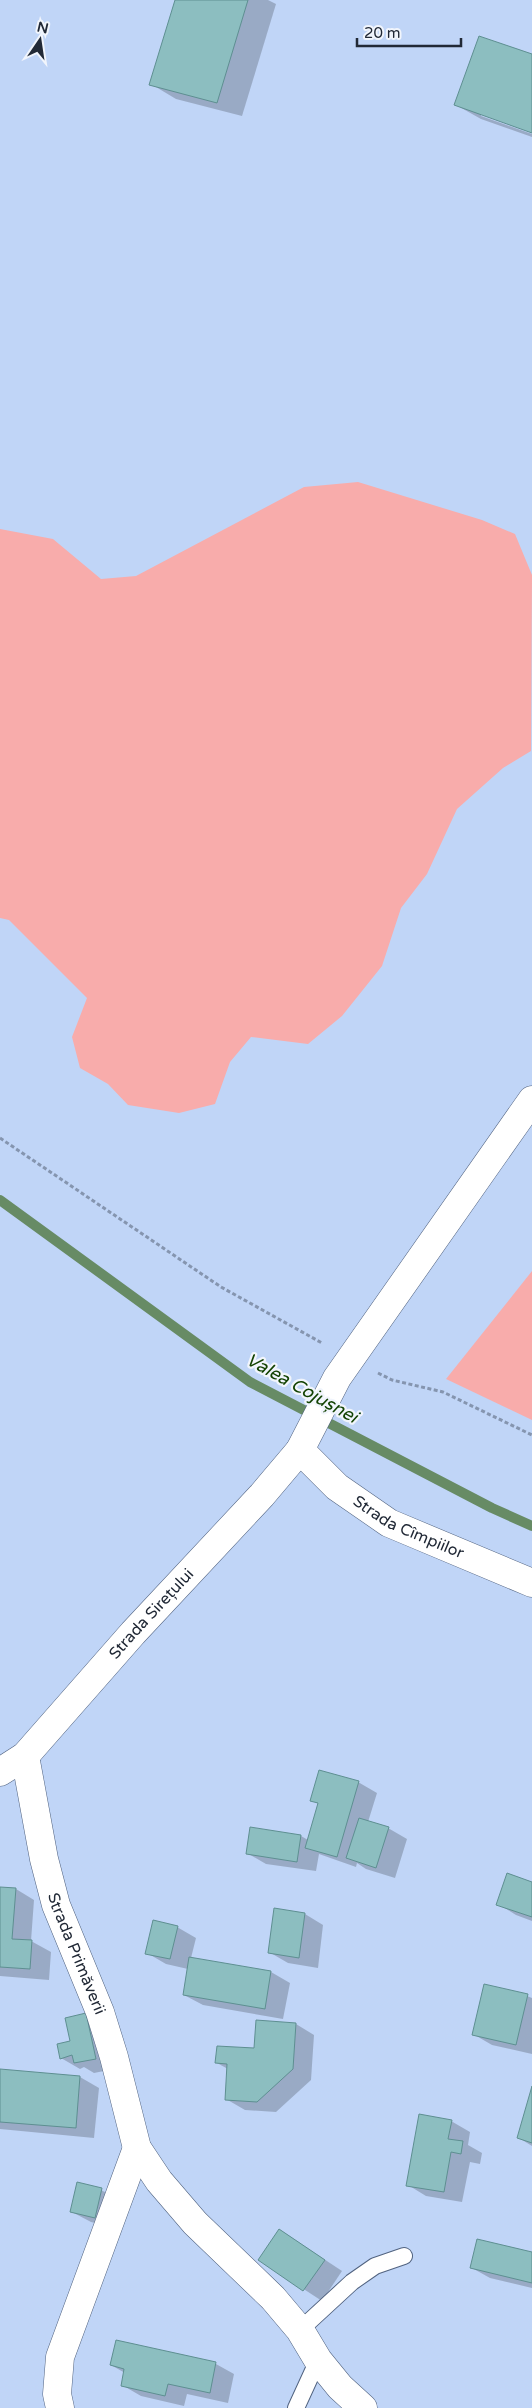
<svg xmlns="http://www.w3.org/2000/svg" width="532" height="2408" font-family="'Varela Round',sans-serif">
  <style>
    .green { fill: #f8acab }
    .shadow { fill: #0003 }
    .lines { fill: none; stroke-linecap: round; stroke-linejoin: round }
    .stream { stroke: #678b65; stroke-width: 10 }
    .building { fill: #8cbec0; stroke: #5e8f91 }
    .service-casing { stroke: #516380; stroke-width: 18 }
    .minor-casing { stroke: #516380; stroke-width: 29 }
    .path { stroke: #8595af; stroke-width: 3; stroke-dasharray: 4 2.5; stroke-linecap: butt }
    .service { stroke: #fff; stroke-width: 16 }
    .minor { stroke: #fff; stroke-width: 28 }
    .labels { text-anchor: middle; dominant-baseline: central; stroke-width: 4.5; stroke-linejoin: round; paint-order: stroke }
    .street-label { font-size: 16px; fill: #212936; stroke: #f1f5fc }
    .water-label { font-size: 18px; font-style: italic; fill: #124202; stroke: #f1f5fc }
  </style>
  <rect width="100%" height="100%" fill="#c0d5f7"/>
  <!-- green -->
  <g class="green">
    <polygon points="358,482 482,520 515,534 532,575 531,751 503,768 457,809 427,874 401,908 382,966 342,1016 308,1044 251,1037 230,1062 215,1104 179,1113 128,1105 108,1084 80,1068 72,1037 87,998 9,920 0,918 0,529 53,539 101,579 136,576 304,487"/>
    <polygon points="532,1271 532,1420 446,1379"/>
  </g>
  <!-- shadow -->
  <g class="shadow">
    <polygon points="177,0 268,0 276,4 242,116 176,99 151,84"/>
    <polygon points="532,56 532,132 481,113 481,116 532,134 532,137 481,119 456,105"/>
    <polygon points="358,1782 377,1793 368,1822 388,1828 407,1839 395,1878 366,1869 357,1863 356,1867 319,1854 316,1871 266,1864 247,1853 251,1828 301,1836 308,1840 319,1804 312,1800"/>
    <polygon points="532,1883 532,1921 516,1915 498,1904"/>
    <polygon points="0,1888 16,1889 34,1900 31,1941 51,1952 49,1980 0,1976"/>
    <polygon points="305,1914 323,1925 318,1968 288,1963 269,1952"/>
    <polygon points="177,1927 196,1938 191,1958 271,1972 290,1983 283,2019 203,2005 184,1995 188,1969 166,1964 147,1953"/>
    <polygon points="527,1996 532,1998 532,2054 492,2045 473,2034"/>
    <polygon points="86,2014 114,2069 94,2073 84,2067 80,2069 61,2058"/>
    <polygon points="296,2024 314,2035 311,2080 276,2112 245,2110 226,2099 228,2069 217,2063 255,2049"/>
    <polygon points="0,2070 80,2077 99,2088 94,2138 0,2129"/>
    <polygon points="532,2090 532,2146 519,2138"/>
    <polygon points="451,2121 470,2132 468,2145 482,2153 480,2164 470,2162 462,2202 426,2196 408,2185"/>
    <polygon points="101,2190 120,2200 114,2228 91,2222 72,2212"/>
    <polygon points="280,2230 342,2271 322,2301 259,2260"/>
    <polygon points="532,2253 532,2288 490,2278 472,2268"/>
    <polygon points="117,2341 216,2364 234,2374 228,2403 187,2394 184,2406 141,2396 122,2385 125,2373 111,2365"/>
  </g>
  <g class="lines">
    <!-- stream -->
    <polyline class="stream" points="0,1200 250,1382 492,1508 532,1526"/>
  </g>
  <!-- building -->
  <g class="building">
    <polygon points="175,0 248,0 217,103 149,85"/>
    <polygon points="479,36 532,54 532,133 454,105"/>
    <polygon points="319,1770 359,1781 337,1857 305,1848 318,1803 310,1801"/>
    <polygon points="359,1818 389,1827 376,1868 346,1858"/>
    <polygon points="250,1827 301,1835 297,1862 246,1854"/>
    <polygon points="507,1873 532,1882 532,1917 496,1905"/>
    <polygon points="0,1887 16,1888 12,1939 32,1940 30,1969 0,1967"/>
    <polygon points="274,1908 305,1913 299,1958 268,1953"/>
    <polygon points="153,1920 178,1926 170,1959 145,1954"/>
    <polygon points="189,1957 271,1971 265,2009 183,1995"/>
    <polygon points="484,1984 528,1994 516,2045 472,2035"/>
    <polygon points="86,2013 96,2059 74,2063 72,2055 60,2059 57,2044 70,2041 65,2018"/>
    <polygon points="256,2020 296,2023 293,2069 257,2102 225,2100 227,2064 215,2063 217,2046 254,2048"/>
    <polygon points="0,2069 80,2076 76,2128 0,2122"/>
    <polygon points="532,2086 532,2143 517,2138"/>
    <polygon points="419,2114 452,2120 448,2139 463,2141 461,2154 451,2152 444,2192 406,2186"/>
    <polygon points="77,2182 102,2188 95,2218 70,2212"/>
    <polygon points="279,2229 325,2260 303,2291 258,2260"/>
    <polygon points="477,2239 532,2252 532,2283 470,2268"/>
    <polygon points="116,2340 216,2362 210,2393 168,2384 165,2396 121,2386 124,2369 110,2365"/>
  </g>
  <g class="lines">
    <defs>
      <g id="service">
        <polyline points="300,2330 352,2282 375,2266 404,2256"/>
        <polyline points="296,2408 318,2360"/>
      </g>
      <g id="minor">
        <path id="s1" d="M300,1450L337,1487L389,1523L532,1583"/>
        <path id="s2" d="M25,1756L44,1859L56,1905L100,2012L114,2057L137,2148L159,2181L195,2223L273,2298L300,2330L318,2360L340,2387L363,2408"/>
        <path id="s3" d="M0,1772L25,1756L133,1633L262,1495L300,1450L337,1378L532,1100"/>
        <polyline points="60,2408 57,2394 60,2357 137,2148"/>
      </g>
    </defs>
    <!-- service casing -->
    <use href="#service" class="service-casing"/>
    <!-- minor casing -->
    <use href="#minor" class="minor-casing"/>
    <!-- path -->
    <g class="path">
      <polyline points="0,1138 221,1287 322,1343"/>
      <polyline points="378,1373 392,1380 443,1392 532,1435"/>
    </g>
    <!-- service -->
    <use href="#service" class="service"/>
    <!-- minor -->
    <use href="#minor" class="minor"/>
  </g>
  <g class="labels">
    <!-- street labels -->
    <g class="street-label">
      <text stroke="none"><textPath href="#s1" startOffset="135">Strada Cîmpiilor</textPath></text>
      <text stroke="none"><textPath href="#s3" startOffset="220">Strada Sirețului</textPath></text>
      <text stroke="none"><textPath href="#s2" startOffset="205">Strada Primăverii</textPath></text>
    </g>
    <!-- water labels -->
    <g class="water-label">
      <text transform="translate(302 1388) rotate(29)">Valea Cojușnei</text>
    </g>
  </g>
  <!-- north arrow -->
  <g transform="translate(40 40) rotate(13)" stroke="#f1f5fc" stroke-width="4" paint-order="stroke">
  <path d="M0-4L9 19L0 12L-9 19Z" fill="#212936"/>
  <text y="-8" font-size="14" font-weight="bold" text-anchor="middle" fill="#212936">N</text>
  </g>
  <!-- scale -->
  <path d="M357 38v8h104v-8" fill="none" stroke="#212936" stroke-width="2.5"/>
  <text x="364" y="38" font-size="15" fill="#212936" stroke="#f1f5fc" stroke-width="4" paint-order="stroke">20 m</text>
</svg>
